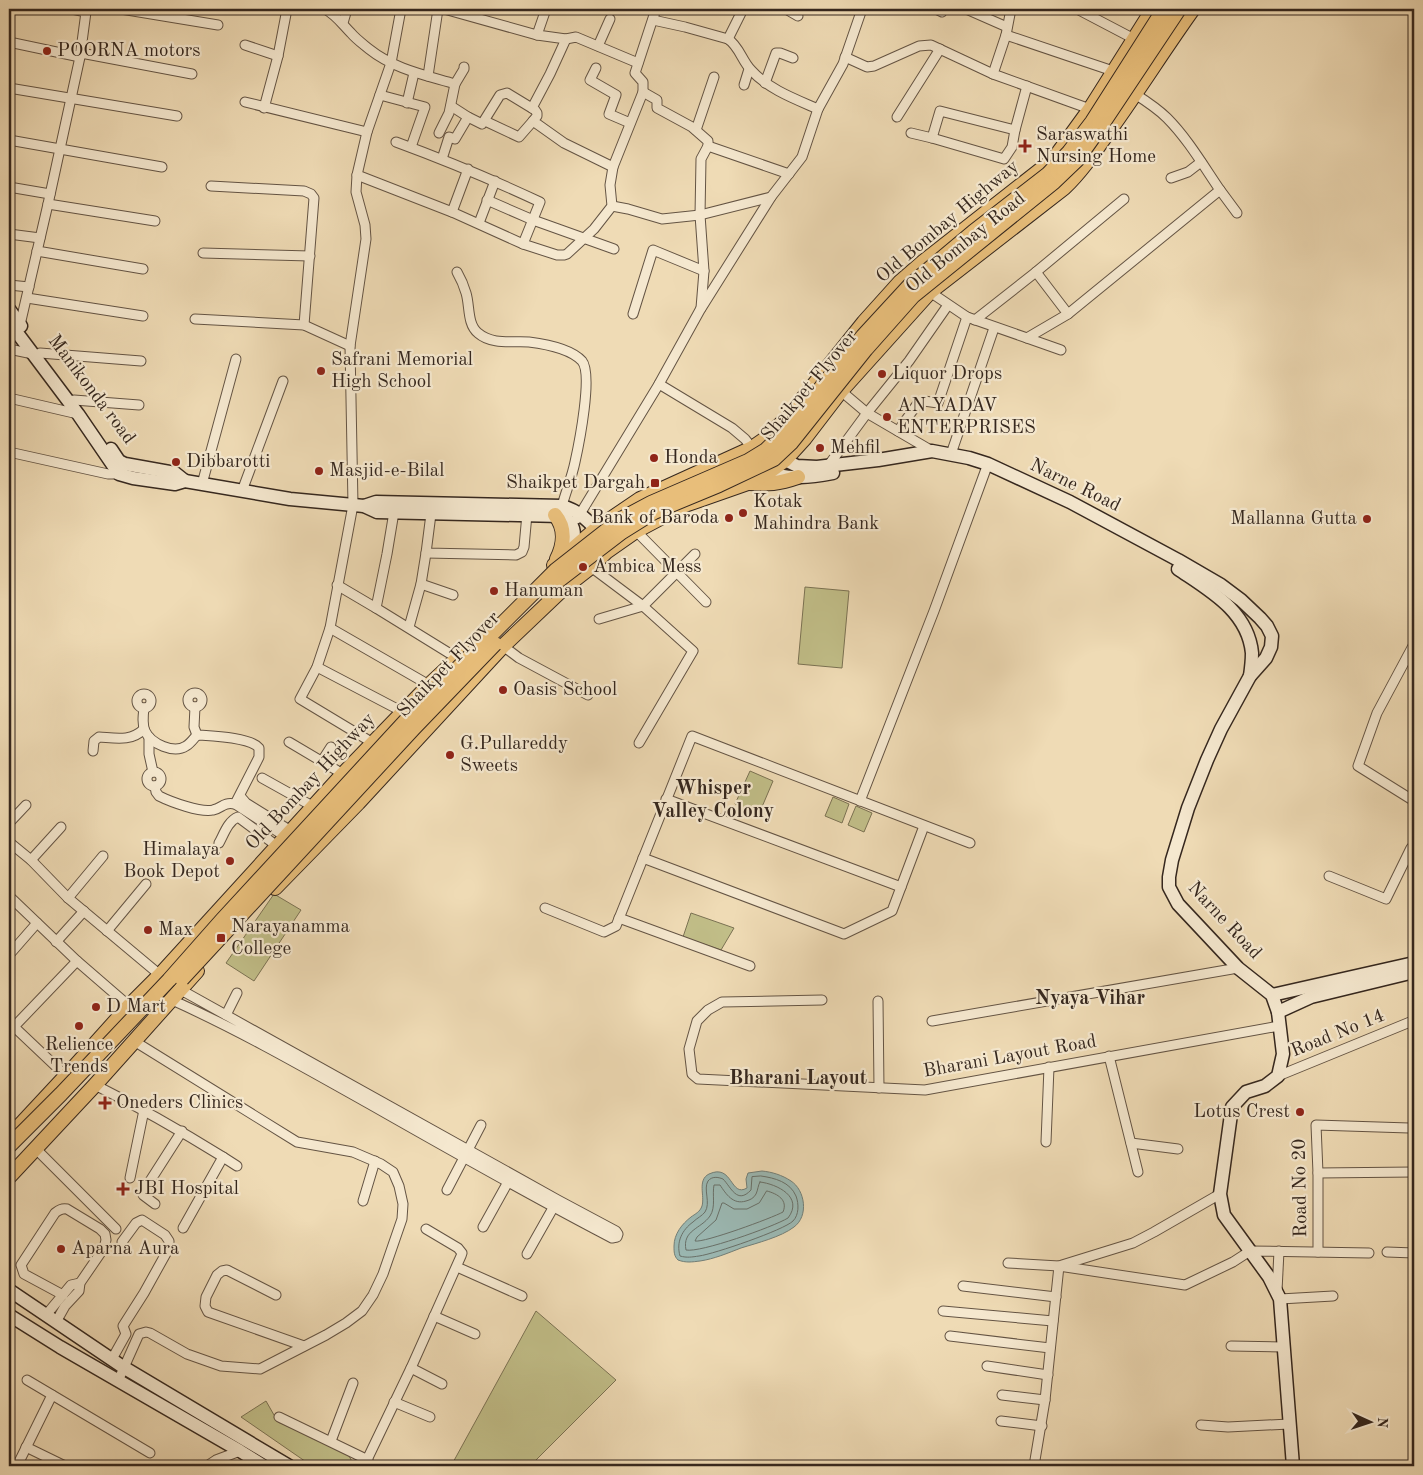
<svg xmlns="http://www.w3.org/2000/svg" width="1423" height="1475" font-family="'Old Standard TT',serif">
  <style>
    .green { fill: #c1be88; stroke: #7b7253 }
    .water { fill: #9bb9b4; stroke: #727f78 }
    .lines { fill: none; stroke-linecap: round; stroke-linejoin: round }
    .shore { stroke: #687069; stroke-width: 1 }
    .street-casing { stroke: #645444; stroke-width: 11 }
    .secondary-casing { stroke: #35271e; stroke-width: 15 }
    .primary-casing { stroke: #35271e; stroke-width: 16 }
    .street { stroke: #f5e8cf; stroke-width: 9 }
    .secondary { stroke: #f5e8cf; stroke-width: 12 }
    .primary { stroke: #e8be7a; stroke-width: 14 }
    .primary-bridge-casing { stroke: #35271e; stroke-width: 16; stroke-linecap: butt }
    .primary-bridge { stroke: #e8be7a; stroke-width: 14 }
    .poi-dot { fill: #8f2418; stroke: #f5e8cf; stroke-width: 2 }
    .labels { text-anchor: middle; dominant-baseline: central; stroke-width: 4.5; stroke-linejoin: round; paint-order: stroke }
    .poi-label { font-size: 19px; fill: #35271e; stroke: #f5e8cf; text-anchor: start }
    .street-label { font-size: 19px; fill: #35271e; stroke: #f5e8cf }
    .neighbourhood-label { font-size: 20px; font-weight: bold; fill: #35271e; stroke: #f5e8cf }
  </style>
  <rect width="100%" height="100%" fill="#efdbb5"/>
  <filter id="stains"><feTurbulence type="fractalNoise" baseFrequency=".004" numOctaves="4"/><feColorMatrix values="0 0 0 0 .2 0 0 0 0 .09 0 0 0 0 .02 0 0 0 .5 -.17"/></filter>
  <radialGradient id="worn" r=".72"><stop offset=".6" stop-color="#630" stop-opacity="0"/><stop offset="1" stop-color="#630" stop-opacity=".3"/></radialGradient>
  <!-- green -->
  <g class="green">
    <polygon points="805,587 849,591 842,668 798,664"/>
    <polygon points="750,771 773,781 759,814 735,804"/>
    <polygon points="833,797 849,804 842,823 825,816"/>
    <polygon points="856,806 872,813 864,832 848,825"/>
    <polygon points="274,894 301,910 254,981 226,963"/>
    <polygon points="691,913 734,928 721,950 683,937"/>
    <polygon points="536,1311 616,1380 530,1466 451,1466"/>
    <polygon points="266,1401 278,1422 347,1453 355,1466 312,1466 241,1417"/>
  </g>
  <!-- water -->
  <path class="water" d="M762,1171C772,1172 782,1175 791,1181C805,1190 809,1216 794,1227C781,1237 757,1243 741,1248C728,1253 714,1259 700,1261C692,1262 686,1263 678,1260C674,1256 674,1252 674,1246C674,1234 682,1224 691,1217C695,1214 700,1212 702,1206C705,1196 697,1180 709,1174C733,1163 730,1198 747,1188L746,1179L748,1173Z"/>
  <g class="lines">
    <!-- shore -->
    <g class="shore">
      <path d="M761,1176C775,1178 790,1182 796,1196C799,1204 799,1215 793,1221C784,1230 714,1254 699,1256C692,1257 687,1258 680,1256C676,1242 682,1230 693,1222C697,1218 702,1216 705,1212C711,1203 703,1189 708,1181C712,1176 718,1177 723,1179C731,1187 737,1205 751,1190L752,1177Z"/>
      <path d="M760,1182C777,1184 804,1197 788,1218C773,1227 700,1253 686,1250C682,1230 701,1229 710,1216C716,1207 712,1195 714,1185H720C726,1194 733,1205 746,1201C750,1200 754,1198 756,1194C758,1190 758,1185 760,1182Z"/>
      <path d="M767,1191C778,1194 788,1200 783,1212C772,1218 704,1243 695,1241L697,1237L716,1220L722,1203H724L734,1209H747L759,1203Z"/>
    </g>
    <defs>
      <g id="street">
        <polyline points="121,9 218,25"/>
        <path d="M325,9C336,15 342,24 351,33C356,39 363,44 369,49C394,69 425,75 455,84L449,113L439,133"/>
        <polyline points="444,9 537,35 546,9"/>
        <polyline points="786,9 798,16"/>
        <polyline points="936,9 942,12"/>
        <polyline points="966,9 1007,27"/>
        <polyline points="1011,9 1006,35 993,74 1090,109"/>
        <polyline points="1077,9 1138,41"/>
        <polyline points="653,20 685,27 728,39 743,9"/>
        <polyline points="343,23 347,9"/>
        <polyline points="537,35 566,39 576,37 638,63"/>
        <polyline points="1006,35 1113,71"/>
        <path d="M728,39C739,46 742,61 751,70C768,89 795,99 818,109L843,64L862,9"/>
        <polyline points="9,42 80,57 86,12 72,9"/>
        <polyline points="245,45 278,56"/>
        <polyline points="598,46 610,19"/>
        <polyline points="81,53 192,74"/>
        <polyline points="845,57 867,67 874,66 919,46 931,45 993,74"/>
        <polyline points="596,68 590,80 616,95 609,114 630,123"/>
        <polyline points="428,76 438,9"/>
        <polyline points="765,83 776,53 780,53 793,58"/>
        <polyline points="455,84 464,69 464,67"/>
        <polyline points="744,85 749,69"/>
        <polyline points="9,88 177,116"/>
        <polyline points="643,92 657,100 657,108 692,127 708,141 708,146 701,159 700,215 704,271 701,308"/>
        <polyline points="380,95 425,107 411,147"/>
        <polyline points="245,102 367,132"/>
        <polyline points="407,103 414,73"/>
        <polyline points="451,106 468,117 482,124 500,95 507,93 535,110 537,113 537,116 533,121 564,143 613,167"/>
        <polyline points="264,108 278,56 287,9"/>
        <polyline points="532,108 550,74 566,39"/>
        <polyline points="897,117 940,49"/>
        <polyline points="485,121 519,137 533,121"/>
        <polyline points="696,130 714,77"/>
        <polyline points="911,133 932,138 1004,159 1012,147 1015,130"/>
        <polyline points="932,138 940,111 1015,130 1027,86"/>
        <polyline points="9,140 162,167"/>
        <path d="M396,142C445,160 493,180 540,202L523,244"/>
        <polyline points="708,146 789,174"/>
        <polyline points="442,159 449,137 455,139 468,117"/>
        <polyline points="357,175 452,212 523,244 557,255 564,255 567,254 594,229 612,206 610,185 613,167 643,92 643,82 635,73 656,9"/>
        <polyline points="1171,178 1188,172 1201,162"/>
        <polyline points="211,186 304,191 311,194 314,198 304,325"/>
        <polyline points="9,187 50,194"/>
        <polyline points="1220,190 1237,213"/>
        <polyline points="487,200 533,220 614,249"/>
        <polyline points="48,204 155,221"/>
        <polyline points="612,206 628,209 662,219 700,215 771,197"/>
        <polyline points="452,212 468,169"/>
        <polyline points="479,223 495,181"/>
        <polyline points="9,234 40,238"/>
        <polyline points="37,251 143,269"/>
        <polyline points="203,253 310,256"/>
        <path d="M457,272C461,279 464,286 466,293C470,306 467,324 478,333C492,345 511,341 529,342C545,344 570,348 582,361C593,374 579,444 575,462C572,477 566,491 562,506"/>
        <polyline points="1036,272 1124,199"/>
        <polyline points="9,285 29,287"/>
        <path d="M930,292L967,317L1027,338L1068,314L1220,190C1203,165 1187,138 1167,118C1157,108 1146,101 1135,94"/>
        <polyline points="27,298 143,316"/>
        <polyline points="633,314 653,250 704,271"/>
        <polyline points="195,319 304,325 350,346"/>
        <polyline points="975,320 1036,272 1068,314"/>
        <polyline points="20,325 48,204 80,57"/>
        <polyline points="1027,338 1061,350"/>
        <polyline points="9,349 33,354"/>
        <polyline points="40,353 141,361"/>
        <polyline points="659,384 732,428 745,439 752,448"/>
        <polyline points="841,391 867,413 932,451"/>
        <polyline points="9,398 78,414"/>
        <polyline points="74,400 139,405"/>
        <polyline points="898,431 918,403 924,401 938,403 967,317"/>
        <polyline points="9,452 108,474 119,474 121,470"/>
        <polyline points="951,454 994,328"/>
        <polyline points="828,466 867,413 909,361 948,305"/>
        <polyline points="202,484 236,359"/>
        <polyline points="242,491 283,381"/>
        <polyline points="394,512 387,554 376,608 457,658"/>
        <polyline points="431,514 426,553 516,555 522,552 524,547 527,514"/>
        <polyline points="577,519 659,384 700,310 771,197 802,157 818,109"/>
        <polyline points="636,531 706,602"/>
        <polyline points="591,567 643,606 693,651 639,743"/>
        <polyline points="421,584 453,595"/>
        <polyline points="337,585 376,608"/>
        <polyline points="599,619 643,606 695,554"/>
        <polyline points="409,627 421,584 426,553"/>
        <polyline points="330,628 429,685"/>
        <polyline points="1414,644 1377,713 1358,766 1414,801"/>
        <polyline points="503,646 519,658 588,695"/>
        <polyline points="317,667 403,712"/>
        <circle cx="195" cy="700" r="7"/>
        <circle cx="144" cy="701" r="7"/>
        <polyline points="195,707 194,727 197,735"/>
        <path d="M144,708C143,716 142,724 145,731C151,744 174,754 186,746C191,743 194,738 197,735"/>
        <path d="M197,735C211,736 250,737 259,748V757L257,761L235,804"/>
        <polyline points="149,737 149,754 153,772"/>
        <polyline points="289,742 343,774"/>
        <polyline points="373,743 300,699 317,667 330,628 353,505 350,346 366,239 365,225 356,192 357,175 367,132 391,63 401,9"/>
        <path d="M93,751L94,741L99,737C115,738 131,742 144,729"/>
        <polyline points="322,761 331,747"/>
        <circle cx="154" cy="779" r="7"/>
        <polyline points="262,778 314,807"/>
        <path d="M155,786L156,792L159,796C171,802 201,813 213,810C223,808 222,802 235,804L286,837"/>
        <polyline points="240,796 246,803 291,831"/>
        <polyline points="666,799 901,887"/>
        <polyline points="860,801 934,611 986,469"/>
        <polyline points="9,823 26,805"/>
        <polyline points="9,842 31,860 68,898 160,975"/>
        <path d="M219,843C224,834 228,821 238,817L277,846"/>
        <polyline points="643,858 844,934 892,911 924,826"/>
        <polyline points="31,860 61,827"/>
        <polyline points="1329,876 1386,899 1411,848 1414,850"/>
        <polyline points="9,896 77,961 129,1006"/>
        <polyline points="68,898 103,856"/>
        <polyline points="545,908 604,932 616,926 692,736 970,843"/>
        <polyline points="619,918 750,966"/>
        <polyline points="107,931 146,884"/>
        <polyline points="56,942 84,911"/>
        <polyline points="9,955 37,923"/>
        <path d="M172,1000C241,1031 307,1069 373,1106C452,1151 531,1196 612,1238L617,1237L618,1234L616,1231L558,1200L181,990"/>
        <polyline points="822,1000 722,1002 708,1010 697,1021 689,1049 692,1074 698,1079 925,1090 1279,1026"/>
        <polyline points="878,1001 879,1088"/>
        <polyline points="226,1015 237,993"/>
        <polyline points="932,1021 1238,968"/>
        <polyline points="9,1022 66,1076"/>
        <polyline points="9,1032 77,961"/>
        <polyline points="1109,1056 1138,1172"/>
        <polyline points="1278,1076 1410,1022"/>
        <path d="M95,1085C139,1107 181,1131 223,1157L183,1228"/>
        <polyline points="1046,1142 1049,1067"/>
        <polyline points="1131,1143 1178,1149"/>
        <polyline points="35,1148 116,1229"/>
        <polyline points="223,1157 237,1166"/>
        <polyline points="1318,1173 1414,1172"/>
        <polyline points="130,1178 144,1110"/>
        <polyline points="447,1190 481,1125"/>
        <polyline points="363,1201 375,1161"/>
        <polyline points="155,1204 143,1195 143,1192 182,1131"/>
        <polyline points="483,1227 508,1182"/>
        <polyline points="1318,1252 1318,1173 1316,1125 1409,1128"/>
        <polyline points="1387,1252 1414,1253"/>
        <polyline points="527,1254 553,1208"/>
        <polyline points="1008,1263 1059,1266 1185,1285 1233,1262 1250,1251 1369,1253"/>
        <polyline points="1062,1265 1133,1243 1154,1232 1220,1194"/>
        <polyline points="457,1267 522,1296"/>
        <polyline points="963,1286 1056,1297"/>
        <polyline points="1277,1291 1279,1251"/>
        <polyline points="276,1295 227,1270 222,1271 217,1275 206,1297 205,1306 208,1312 304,1346"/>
        <polyline points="1280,1299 1333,1296"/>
        <polyline points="943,1311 1053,1321"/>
        <polyline points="46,1315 71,1285 80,1283"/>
        <polyline points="434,1316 475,1334"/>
        <path d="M56,1322L65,1306L79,1291L80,1283L104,1248L106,1240L105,1234L100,1229L67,1209C62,1208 59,1210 55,1213L21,1265L24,1274L63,1295"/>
        <polyline points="950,1336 1050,1348"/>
        <polyline points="1231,1346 1283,1347"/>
        <polyline points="112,1359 126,1334 123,1326 144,1293 169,1248 169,1241 165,1235 142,1220 136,1223 122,1242"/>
        <polyline points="987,1366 1048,1375"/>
        <polyline points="411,1368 442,1384"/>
        <polyline points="27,1380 150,1453"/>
        <polyline points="118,1381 139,1334 146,1332 150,1333 187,1354 221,1366 260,1369 326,1335 346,1323 362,1311 373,1295 383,1274 402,1219 403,1204 399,1186 393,1172 381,1164 353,1152 297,1142 134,1041"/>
        <polyline points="1002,1395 1045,1400"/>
        <polyline points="394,1402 430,1417"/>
        <polyline points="279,1417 368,1460"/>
        <polyline points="1001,1421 1042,1426"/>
        <polyline points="1201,1425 1228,1427 1289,1424"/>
        <polyline points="331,1441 353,1383"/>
        <polyline points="26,1447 65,1466"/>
        <polyline points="17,1466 52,1395"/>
        <polyline points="207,1466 216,1460 240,1451"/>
        <polyline points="364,1466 411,1368 461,1256 462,1253 458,1248 426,1229"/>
        <polyline points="1034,1466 1045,1400 1059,1266"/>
      </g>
      <g id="secondary">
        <polyline points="9,309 21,326"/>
        <path d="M9,322L78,414L119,474L133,478L175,484L185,481L290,499L364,506L377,512L561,516C576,523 576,535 571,549"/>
        <polyline points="111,449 119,461 125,464 175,473 185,481"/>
        <polyline points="785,460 797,466 817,467 878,460 932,451 969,458 988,464 1070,502 1178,560 1221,585 1241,600 1260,618 1267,626 1272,636 1271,647 1266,658 1250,676 1221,729 1207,760 1188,808 1172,860 1169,877 1169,887 1178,904 1238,968 1272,995 1278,1012 1283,1054 1278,1076 1265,1086 1246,1092 1232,1107 1220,1194 1224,1215 1269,1277 1280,1299 1293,1466"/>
        <path d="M765,464C766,466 768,469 770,470C783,482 817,476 833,473"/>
        <path d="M364,506L376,502L562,506C578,511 584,517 596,529"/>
        <path d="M1178,569C1209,590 1248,611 1252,653C1252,661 1251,669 1250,676"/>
        <polyline points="1272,995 1414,963"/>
        <polyline points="1278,1012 1311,997 1414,972"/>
        <polyline points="9,1290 123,1367 289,1466"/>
        <polyline points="9,1315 60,1347 240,1451 264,1466"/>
      </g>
      <g id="primary">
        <path d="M748,483C769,484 778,484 798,477"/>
        <path d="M555,515C566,528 564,545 557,559"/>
        <polyline points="554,565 596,529 640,499 752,448 765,439 788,417 864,322 900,282 923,262 1053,160 1090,109 1153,9"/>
        <path d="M275,888L358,803L503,646L564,588L591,567L606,552L636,531L685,505L748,483L770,471L785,460L805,438L841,391L930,292L1064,188C1083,170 1097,148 1112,127C1140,88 1165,48 1193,9"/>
        <polyline points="9,1137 76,1065 129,1006 160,975 343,774 429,685 485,633"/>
        <polyline points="9,1177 95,1085 197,971"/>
      </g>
    </defs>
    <!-- street casing -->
    <use href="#street" class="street-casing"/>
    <!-- secondary casing -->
    <use href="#secondary" class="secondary-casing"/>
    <!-- primary casing -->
    <use href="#primary" class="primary-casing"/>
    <!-- street -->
    <use href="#street" class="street"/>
    <!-- secondary -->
    <use href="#secondary" class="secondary"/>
    <!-- primary -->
    <use href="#primary" class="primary"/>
    <defs>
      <g id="primary-bridge">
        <polyline points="546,593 558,581 622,532 654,512 719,485 774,459 791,443 866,349 913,296 1054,182 1077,160 1099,129 1179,9"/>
        <polyline points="182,979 414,728 495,644"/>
        <polyline points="9,1146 61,1094 169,980 222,920 411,715 556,570 621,519 651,503 748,461 766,450 801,415 823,385 863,336 910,285 973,232 1048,174 1069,152 1092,122 1164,9"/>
      </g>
    </defs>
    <!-- primary-bridge casing -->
    <use href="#primary-bridge" class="primary-bridge-casing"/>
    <!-- primary-bridge -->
    <use href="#primary-bridge" class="primary-bridge"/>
  </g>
  <!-- markers -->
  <g class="poi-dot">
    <circle cx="47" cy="51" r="5"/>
    <path d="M1022.5 138.5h5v5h5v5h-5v5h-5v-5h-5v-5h5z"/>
    <circle cx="321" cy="371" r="5"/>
    <circle cx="882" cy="374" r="5"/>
    <circle cx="887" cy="417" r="5"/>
    <circle cx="820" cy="448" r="5"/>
    <circle cx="654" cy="458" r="5"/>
    <circle cx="176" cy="462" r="5"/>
    <circle cx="319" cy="471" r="5"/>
    <rect x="650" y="478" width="10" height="10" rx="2.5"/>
    <circle cx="743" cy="513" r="5"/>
    <circle cx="729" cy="518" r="5"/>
    <circle cx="1367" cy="519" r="5"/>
    <circle cx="583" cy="567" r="5"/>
    <circle cx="494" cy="591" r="5"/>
    <circle cx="503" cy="690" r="5"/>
    <circle cx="450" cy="755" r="5"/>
    <circle cx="230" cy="861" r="5"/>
    <circle cx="148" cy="930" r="5"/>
    <rect x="216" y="933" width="10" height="10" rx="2.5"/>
    <circle cx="96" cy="1007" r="5"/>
    <circle cx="79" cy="1026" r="5"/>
    <path d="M102.5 1095.5h5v5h5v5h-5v5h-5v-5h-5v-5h5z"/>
    <circle cx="1300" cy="1112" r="5"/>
    <path d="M120.5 1181.5h5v5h5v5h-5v5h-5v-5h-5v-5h5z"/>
    <circle cx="61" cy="1249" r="5"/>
  </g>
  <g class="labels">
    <!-- poi labels -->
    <g class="poi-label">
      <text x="57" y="51">POORNA motors</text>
      <text x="1036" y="135">Saraswathi<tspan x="1036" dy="22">Nursing Home</tspan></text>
      <text x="331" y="360">Safrani Memorial<tspan x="331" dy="22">High School</tspan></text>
      <text x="892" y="374">Liquor Drops</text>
      <text x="897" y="406">AN YADAV<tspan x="897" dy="22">ENTERPRISES</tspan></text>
      <text x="830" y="448">Mehfil</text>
      <text x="664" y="458">Honda</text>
      <text x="186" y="462">Dibbarotti</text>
      <text x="329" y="471">Masjid-e-Bilal</text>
      <text x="645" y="483" text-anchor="end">Shaikpet Dargah</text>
      <text x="753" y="502">Kotak<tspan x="753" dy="22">Mahindra Bank</tspan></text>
      <text x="719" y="518" text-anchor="end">Bank of Baroda</text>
      <text x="1357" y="519" text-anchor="end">Mallanna Gutta</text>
      <text x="593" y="567">Ambica Mess</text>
      <text x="504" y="591">Hanuman</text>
      <text x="513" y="690">Oasis School</text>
      <text x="460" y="744">G.Pullareddy<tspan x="460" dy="22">Sweets</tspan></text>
      <text x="220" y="850" text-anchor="end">Himalaya<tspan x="220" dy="22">Book Depot</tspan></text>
      <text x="231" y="927">Narayanamma<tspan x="231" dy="22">College</tspan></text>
      <text x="158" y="930">Max</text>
      <text x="106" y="1007">D Mart</text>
      <text x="79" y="1045" text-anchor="middle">Relience<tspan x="79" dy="22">Trends</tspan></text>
      <text x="116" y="1103">Oneders Clinics</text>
      <text x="1290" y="1112" text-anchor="end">Lotus Crest</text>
      <text x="134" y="1189">JBI Hospital</text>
      <text x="71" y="1249">Aparna Aura</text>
    </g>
    <!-- street labels -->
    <g class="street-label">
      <text transform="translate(948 222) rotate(-40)">Old Bombay Highway</text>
      <text transform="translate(966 243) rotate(-39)">Old Bombay Road</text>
      <text transform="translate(810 386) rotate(-50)">Shaikpet Flyover</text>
      <text transform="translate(91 390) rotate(53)">Manikonda road</text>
      <text transform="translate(1075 486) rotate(26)">Narne Road</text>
      <text transform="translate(449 665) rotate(-46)">Shaikpet Flyover</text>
      <text transform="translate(311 782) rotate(-47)">Old Bombay Highway</text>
      <text transform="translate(1224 921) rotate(47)">Narne Road</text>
      <text transform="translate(1338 1034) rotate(-22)">Road No 14</text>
      <text transform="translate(1010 1057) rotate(-10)">Bharani Layout Road</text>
      <text transform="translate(1301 1188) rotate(-91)">Road No 20</text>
    </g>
    <!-- neighbourhood labels -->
    <g class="neighbourhood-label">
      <text x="713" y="789">Whisper<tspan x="713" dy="23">Valley Colony</tspan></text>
      <text x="1090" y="999">Nyaya Vihar</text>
      <text x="798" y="1079">Bharani Layout</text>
    </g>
  </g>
  <!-- margin -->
  <rect width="1423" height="1475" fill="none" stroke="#efdbb5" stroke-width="30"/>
  <rect x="10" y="10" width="1403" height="1455" fill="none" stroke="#35271e" stroke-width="2.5"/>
  <rect x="15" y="15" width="1393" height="1445" fill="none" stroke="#35271e"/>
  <!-- north arrow -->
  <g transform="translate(1370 1422) rotate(93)" stroke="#f5e8cf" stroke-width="4" paint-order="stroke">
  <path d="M0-4L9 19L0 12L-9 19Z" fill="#35271e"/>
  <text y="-8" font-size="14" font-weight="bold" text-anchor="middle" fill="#35271e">N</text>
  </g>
  <rect width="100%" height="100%" filter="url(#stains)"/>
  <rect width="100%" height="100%" fill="url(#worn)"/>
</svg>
